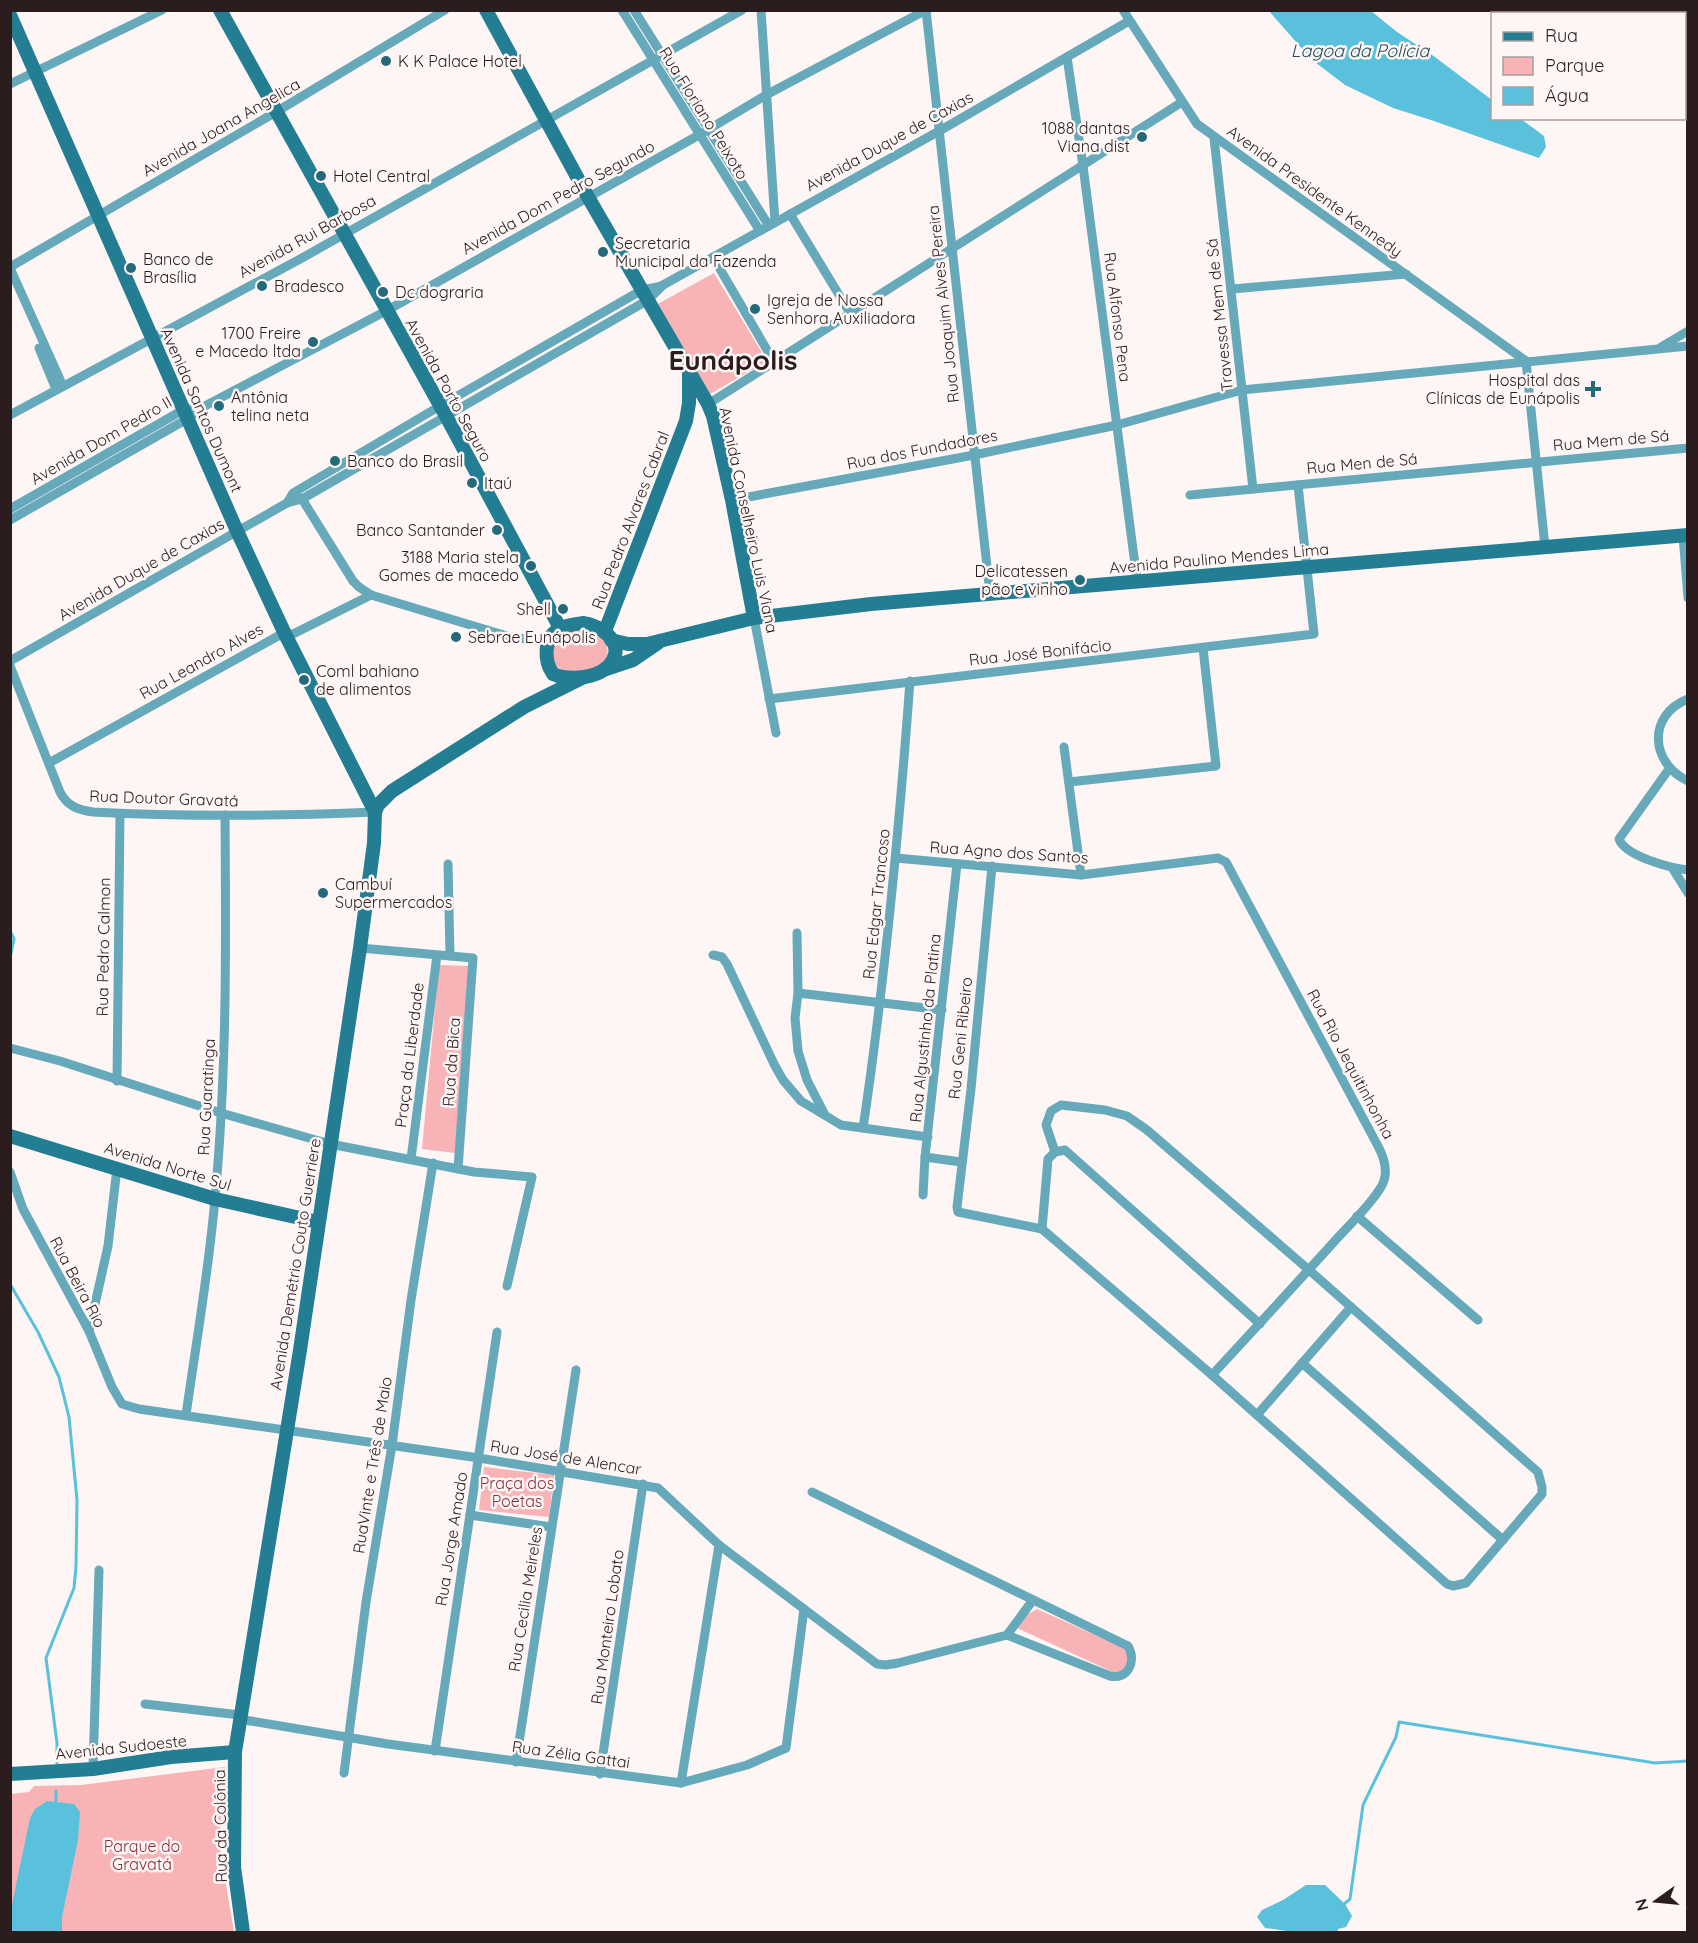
<svg xmlns="http://www.w3.org/2000/svg" width="1698" height="1943" font-family="Quicksand,sans-serif">
  <style>
    .green { fill: #f7b3b6 }
    .water { fill: #5ac1dc }
    .lines { fill: none; stroke-linecap: round; stroke-linejoin: round }
    .stream { stroke: #5ac1dc; stroke-width: 3 }
    .street { stroke: #66a9bb; stroke-width: 9 }
    .secondary { stroke: #237e94; stroke-width: 14 }
    .poi-dot { fill: #256a7b; stroke: #fef5f5; stroke-width: 2 }
    .labels { text-anchor: middle; dominant-baseline: central; stroke-width: 5; stroke-linejoin: round; paint-order: stroke }
    .poi-label { font-size: 16px; fill: #2b1c1d; stroke: #fef5f5; text-anchor: start }
    .street-label { font-size: 16px; fill: #2b1c1d; stroke: #fef5f5 }
    .park-label { font-size: 16px; fill: #8e2c39; stroke: #fef5f5 }
    .water-label { font-size: 18px; font-style: italic; fill: #224f5b; stroke: #fef5f5 }
    .town-label { font-size: 28px; font-weight: bold; fill: #2b1c1d; stroke: #fef5f5 }
  </style>
  <rect width="100%" height="100%" fill="#fef5f5"/>
  <!-- green -->
  <g class="green">
    <polygon points="714,273 767,361 710,394 656,305"/>
    <path d="M580,626L601,634L607,646L608,657C605,661 602,666 598,667C583,673 563,674 551,663L552,644L559,636Z"/>
    <polygon points="439,965 469,966 455,1153 422,1149"/>
    <polygon points="484,1467 554,1475 549,1517 479,1510"/>
    <polygon points="1037,1609 1126,1649 1129,1657 1124,1670 1115,1673 1017,1628 1020,1619"/>
    <polygon points="225,1767 219,1843 234,1932 11,1932 10,1794 29,1792 34,1786 81,1785"/>
  </g>
  <!-- water -->
  <g class="water">
    <polygon points="1269,11 1371,11 1397,32 1435,57 1492,100 1492,118 1521,119 1544,136 1546,147 1539,158 1431,120 1393,108 1345,85 1311,59"/>
    <polygon points="47,1801 74,1804 80,1812 78,1840 62,1917 62,1932 11,1932 11,1909 30,1818 35,1809"/>
    <path d="M1306,1885H1325L1345,1904L1352,1916L1346,1927L1338,1929V1932H1309C1302,1929 1297,1934 1290,1932C1281,1930 1275,1929 1265,1928L1257,1917L1262,1910L1283,1900Z"/>
  </g>
  <g class="lines">
    <!-- stream -->
    <g class="stream">
      <polyline points="10,930 14,939 10,958"/>
      <polyline points="10,1284 38,1332 59,1377 69,1417 77,1500 76,1567 74,1588 46,1658 57,1743 57,1763"/>
      <polyline points="56,1791 56,1801"/>
      <polyline points="1343,1905 1350,1899 1363,1805 1396,1737 1399,1722 1655,1763 1688,1761"/>
    </g>
    <!-- street -->
    <g class="street">
      <polyline points="622,10 760,231"/>
      <polyline points="634,10 769,226"/>
      <polyline points="761,10 775,222"/>
      <polyline points="926,10 990,594"/>
      <polyline points="1123,10 1197,124 1526,361"/>
      <polyline points="1631,10 1634,14"/>
      <polyline points="1067,57 1083,166 1137,580"/>
      <polyline points="1684,63 1688,66"/>
      <polyline points="10,84 162,10"/>
      <polyline points="1214,138 1253,489"/>
      <polyline points="790,214 850,313"/>
      <polyline points="713,257 774,362"/>
      <polyline points="10,267 276,112 445,10"/>
      <polyline points="10,268 63,386"/>
      <polyline points="1232,289 1406,274"/>
      <polyline points="1661,347 1688,331"/>
      <polyline points="39,348 56,389"/>
      <polyline points="1526,361 1545,547"/>
      <polyline points="708,404 1182,102"/>
      <polyline points="10,415 302,258 742,10"/>
      <polyline points="1190,495 1688,448"/>
      <polyline points="297,496 302,499 353,581 359,587 371,595 510,637 549,642"/>
      <polyline points="732,500 974,455 1117,425 1242,390 1688,346"/>
      <polyline points="287,503 293,493 440,406 642,290 662,286"/>
      <polyline points="10,509 183,410 189,409"/>
      <polyline points="10,520 187,419 203,407 386,311 699,135 766,95 926,10"/>
      <polyline points="1683,536 1688,598"/>
      <polyline points="754,618 776,733"/>
      <polyline points="10,661 287,503 302,499 648,300 663,285 941,130 1129,21"/>
      <path d="M10,666L60,792C67,806 78,810 93,812C187,817 281,816 375,812"/>
      <polyline points="769,699 1314,634 1298,485"/>
      <path d="M1688,699C1647,715 1650,763 1688,781"/>
      <polyline points="1064,747 1081,875"/>
      <polyline points="49,763 278,636 293,634 371,595"/>
      <path d="M1669,769L1619,839C1625,856 1670,868 1688,870"/>
      <polyline points="1069,782 1216,766 1203,648"/>
      <path d="M896,858L1081,875L1218,858L1226,862L1379,1148C1385,1160 1389,1174 1381,1187C1370,1206 1348,1226 1333,1243C1293,1287 1253,1331 1212,1375"/>
      <polyline points="448,864 450,956"/>
      <polyline points="992,866 971,1089 957,1207 958,1212 1042,1229 1212,1375 1447,1584 1453,1586 1466,1583 1542,1494 1542,1487 1538,1472 1309,1270 1147,1130 1127,1116 1105,1110 1061,1105 1051,1111 1046,1125 1055,1152"/>
      <polyline points="1673,869 1688,893"/>
      <polyline points="797,933 798,993 795,1018 798,1051 807,1080 824,1113"/>
      <polyline points="360,948 473,958 458,1169"/>
      <polyline points="713,955 722,957 727,964 774,1064 783,1080 801,1101 841,1125 928,1137"/>
      <polyline points="798,993 942,1010"/>
      <polyline points="10,1048 60,1061 221,1113 330,1144 474,1172 532,1177 507,1286"/>
      <polyline points="117,1081 120,814"/>
      <path d="M863,1128C885,980 899,831 910,681"/>
      <polyline points="925,1157 961,1162"/>
      <polyline points="411,1159 437,955"/>
      <polyline points="10,1172 23,1209 89,1331 112,1387 122,1404 139,1409 479,1458 658,1488 719,1545 877,1664 886,1665 898,1663 1007,1635 1033,1600"/>
      <polyline points="923,1195 925,1157 957,864"/>
      <polyline points="1357,1216 1478,1320"/>
      <polyline points="1042,1229 1048,1159 1055,1152 1065,1150 1260,1324"/>
      <polyline points="89,1331 108,1246 117,1168"/>
      <polyline points="1302,1363 1503,1540"/>
      <path d="M186,1415C196,1343 209,1270 215,1198C227,1071 226,943 225,815"/>
      <polyline points="1257,1415 1351,1307"/>
      <path d="M812,1492L1128,1646C1137,1661 1128,1680 1110,1676L1007,1635"/>
      <polyline points="470,1515 551,1527"/>
      <polyline points="145,1704 240,1715"/>
      <polyline points="239,1719 388,1744 681,1783 747,1765 786,1748 804,1609"/>
      <polyline points="435,1751 497,1332"/>
      <polyline points="516,1762 576,1370"/>
      <polyline points="93,1769 99,1570"/>
      <polyline points="344,1773 366,1602 392,1445 411,1300 433,1163"/>
      <polyline points="600,1774 643,1484"/>
      <polyline points="681,1783 719,1545"/>
    </g>
    <!-- secondary -->
    <g class="secondary">
      <polyline points="220,10 446,416 560,628"/>
      <polyline points="486,10 588,197 708,404 713,416 732,500 754,618"/>
      <polyline points="10,15 237,531 285,634 375,812"/>
      <path d="M583,623C599,625 624,641 613,660C603,679 570,681 553,674C544,661 543,638 559,629C566,625 575,624 583,623Z"/>
      <polyline points="605,631 686,421 689,403 689,372"/>
      <polyline points="611,640 628,644 647,644 754,618 871,604 1688,535"/>
      <polyline points="606,669 633,660 658,643"/>
      <polyline points="10,1136 215,1199 318,1222"/>
      <polyline points="10,1774 93,1769 171,1757 235,1752"/>
      <polyline points="243,1932 234,1867 235,1752 300,1350 360,948 374,843 375,812 378,805 392,791 524,707 584,677"/>
    </g>
  </g>
  <!-- markers -->
  <g class="poi-dot">
    <circle cx="386" cy="61" r="6"/>
    <circle cx="1142" cy="137" r="6"/>
    <circle cx="321" cy="176" r="6"/>
    <circle cx="603" cy="252" r="6"/>
    <circle cx="131" cy="268" r="6"/>
    <circle cx="262" cy="286" r="6"/>
    <circle cx="383" cy="292" r="6"/>
    <circle cx="755" cy="309" r="6"/>
    <circle cx="313" cy="342" r="6"/>
    <path d="M1590 380h6v6h6v6h-6v6h-6v-6h-6v-6h6z"/>
    <circle cx="219" cy="406" r="6"/>
    <circle cx="335" cy="461" r="6"/>
    <circle cx="472" cy="483" r="6"/>
    <circle cx="497" cy="530" r="6"/>
    <circle cx="531" cy="566" r="6"/>
    <circle cx="1080" cy="580" r="6"/>
    <circle cx="563" cy="609" r="6"/>
    <circle cx="456" cy="637" r="6"/>
    <circle cx="304" cy="680" r="6"/>
    <circle cx="323" cy="893" r="6"/>
  </g>
  <g class="labels">
    <!-- poi labels -->
    <g class="poi-label">
      <text x="398" y="61">K K Palace Hotel</text>
      <text x="1130" y="128" text-anchor="end">1088 dantas<tspan x="1130" dy="18">Viana dist</tspan></text>
      <text x="333" y="176">Hotel Central</text>
      <text x="615" y="243">Secretaria<tspan x="615" dy="18">Municipal da Fazenda</tspan></text>
      <text x="143" y="259">Banco de<tspan x="143" dy="18">Brasília</tspan></text>
      <text x="274" y="286">Bradesco</text>
      <text x="395" y="292">Dc dograria</text>
      <text x="767" y="300">Igreja de Nossa<tspan x="767" dy="18">Senhora Auxiliadora</tspan></text>
      <text x="301" y="333" text-anchor="end">1700 Freire<tspan x="301" dy="18">e Macedo ltda</tspan></text>
      <text x="1580" y="380" text-anchor="end">Hospital das<tspan x="1580" dy="18">Clínicas de Eunápolis</tspan></text>
      <text x="231" y="397">Antônia<tspan x="231" dy="18">telina neta</tspan></text>
      <text x="347" y="461">Banco do Brasil</text>
      <text x="484" y="483">Itaú</text>
      <text x="485" y="530" text-anchor="end">Banco Santander</text>
      <text x="519" y="557" text-anchor="end">3188 Maria stela<tspan x="519" dy="18">Gomes de macedo</tspan></text>
      <text x="1068" y="571" text-anchor="end">Delicatessen<tspan x="1068" dy="18">pão e vinho</tspan></text>
      <text x="551" y="609" text-anchor="end">Shell</text>
      <text x="468" y="637">Sebrae Eunápolis</text>
      <text x="316" y="671">Coml bahiano<tspan x="316" dy="18">de alimentos</tspan></text>
      <text x="335" y="884">Cambuí<tspan x="335" dy="18">Supermercados</tspan></text>
    </g>
    <!-- street labels -->
    <g class="street-label">
      <text transform="translate(704 113) rotate(58)">Rua Floriano Peixoto</text>
      <text transform="translate(221 127) rotate(-30)">Avenida Joana Angelica</text>
      <text transform="translate(889 141) rotate(-29)">Avenida Duque de Caxias</text>
      <text transform="translate(1315 191) rotate(36)">Avenida Presidente Kennedy</text>
      <text transform="translate(558 197) rotate(-29)">Avenida Dom Pedro Segundo</text>
      <text transform="translate(307 236) rotate(-29)">Avenida Rui Barbosa</text>
      <text transform="translate(943 304) rotate(-96)">Rua Joaquim Alves Pereira</text>
      <text transform="translate(1219 315) rotate(-96)">Travessa Mem de Sá</text>
      <text transform="translate(1118 317) rotate(83)">Rua Alfonso Pena</text>
      <text transform="translate(449 390) rotate(61)">Avenida Porto Seguro</text>
      <text transform="translate(202 410) rotate(66)">Avenida Santos Dumont</text>
      <text transform="translate(101 440) rotate(-30)">Avenida Dom Pedro II</text>
      <text transform="translate(1611 440) rotate(-5)">Rua Mem de Sá</text>
      <text transform="translate(922 449) rotate(-11)">Rua dos Fundadores</text>
      <text transform="translate(1362 463) rotate(-5)">Rua Men de Sá</text>
      <text transform="translate(630 520) rotate(-69)">Rua Pedro Alvares Cabral</text>
      <text transform="translate(749 520) rotate(78)">Avenida Conselheiro Luis Viana</text>
      <text transform="translate(1219 558) rotate(-5)">Avenida Paulino Mendes Lima</text>
      <text transform="translate(141 569) rotate(-30)">Avenida Duque de Caxias</text>
      <text transform="translate(1040 652) rotate(-6)">Rua José Bonifácio</text>
      <text transform="translate(201 661) rotate(-29)">Rua Leandro Alves</text>
      <text transform="translate(164 798) rotate(2)">Rua Doutor Gravatá</text>
      <text transform="translate(1009 852) rotate(4)">Rua Agno dos Santos</text>
      <text transform="translate(876 904) rotate(-84)">Rua Edgar Trancoso</text>
      <text transform="translate(103 947) rotate(-89)">Rua Pedro Calmon</text>
      <text transform="translate(925 1028) rotate(-84)">Rua Algustinho da Platina</text>
      <text transform="translate(960 1038) rotate(-84)">Rua Geni Ribeiro</text>
      <text transform="translate(409 1055) rotate(-83)">Praça da Liberdade</text>
      <text transform="translate(451 1062) rotate(-86)">Rua da Bica</text>
      <text transform="translate(1351 1064) rotate(62)">Rua Rio Jequitinhonha</text>
      <text transform="translate(206 1097) rotate(-87)">Rua Guaratinga</text>
      <text transform="translate(168 1166) rotate(17)">Avenida Norte Sul</text>
      <text transform="translate(295 1264) rotate(-81)">Avenida Demétrio Couto Guerriere</text>
      <text transform="translate(78 1282) rotate(62)">Rua Beira Rio</text>
      <text transform="translate(566 1457) rotate(9)">Rua José de Alencar</text>
      <text transform="translate(372 1465) rotate(-81)">RuaVinte e Três de Maio</text>
      <text transform="translate(451 1539) rotate(-81)">Rua Jorge Amado</text>
      <text transform="translate(525 1599) rotate(-81)">Rua Cecilia Meireles</text>
      <text transform="translate(607 1627) rotate(-82)">Rua Monteiro Lobato</text>
      <text transform="translate(121 1747) rotate(-6)">Avenida Sudoeste</text>
      <text transform="translate(571 1754) rotate(8)">Rua Zélia Gattai</text>
      <text transform="translate(220 1826) rotate(-91)">Rua da Colônia</text>
    </g>
    <!-- park labels -->
    <g class="park-label">
      <text x="517" y="1483">Praça dos<tspan x="517" dy="18">Poetas</tspan></text>
      <text x="142" y="1846">Parque do<tspan x="142" dy="18">Gravatá</tspan></text>
    </g>
    <!-- water labels -->
    <g class="water-label">
      <text x="1360" y="50">Lagoa da Polícia</text>
    </g>
    <!-- town labels -->
    <g class="town-label">
      <text x="733" y="359">Eunápolis</text>
    </g>
  </g>
  <!-- border -->
  <rect width="1698" height="1943" fill="none" stroke="#2b1c1d" stroke-width="24"/>
  <!-- legend -->
  <rect x="1491" y="12" width="195" height="108" fill="#fef5f5" stroke="#aa9e9f" stroke-width="1.5"/>
  <rect x="1503" y="32" width="30" height="9" fill="#237e94" stroke="#aa9e9f" stroke-width="1.5"/>
  <text x="1545" y="42" font-size="18" fill="#2b1c1d">Rua</text>
  <rect x="1503" y="57" width="30" height="18" fill="#f7b3b6" stroke="#aa9e9f" stroke-width="1.5"/>
  <text x="1545" y="72" font-size="18" fill="#2b1c1d">Parque</text>
  <rect x="1503" y="87" width="30" height="18" fill="#5ac1dc" stroke="#aa9e9f" stroke-width="1.5"/>
  <text x="1545" y="102" font-size="18" fill="#2b1c1d">Água</text>
  <!-- north arrow -->
  <g transform="translate(1656 1901) rotate(255)" stroke="#fef5f5" stroke-width="4.5" paint-order="stroke">
  <path d="M0-4.5L10 22L0 15L-10 22Z" fill="#2b1c1d"/>
  <text y="-9" font-size="16" font-weight="bold" text-anchor="middle" fill="#2b1c1d">N</text>
  </g>
</svg>
